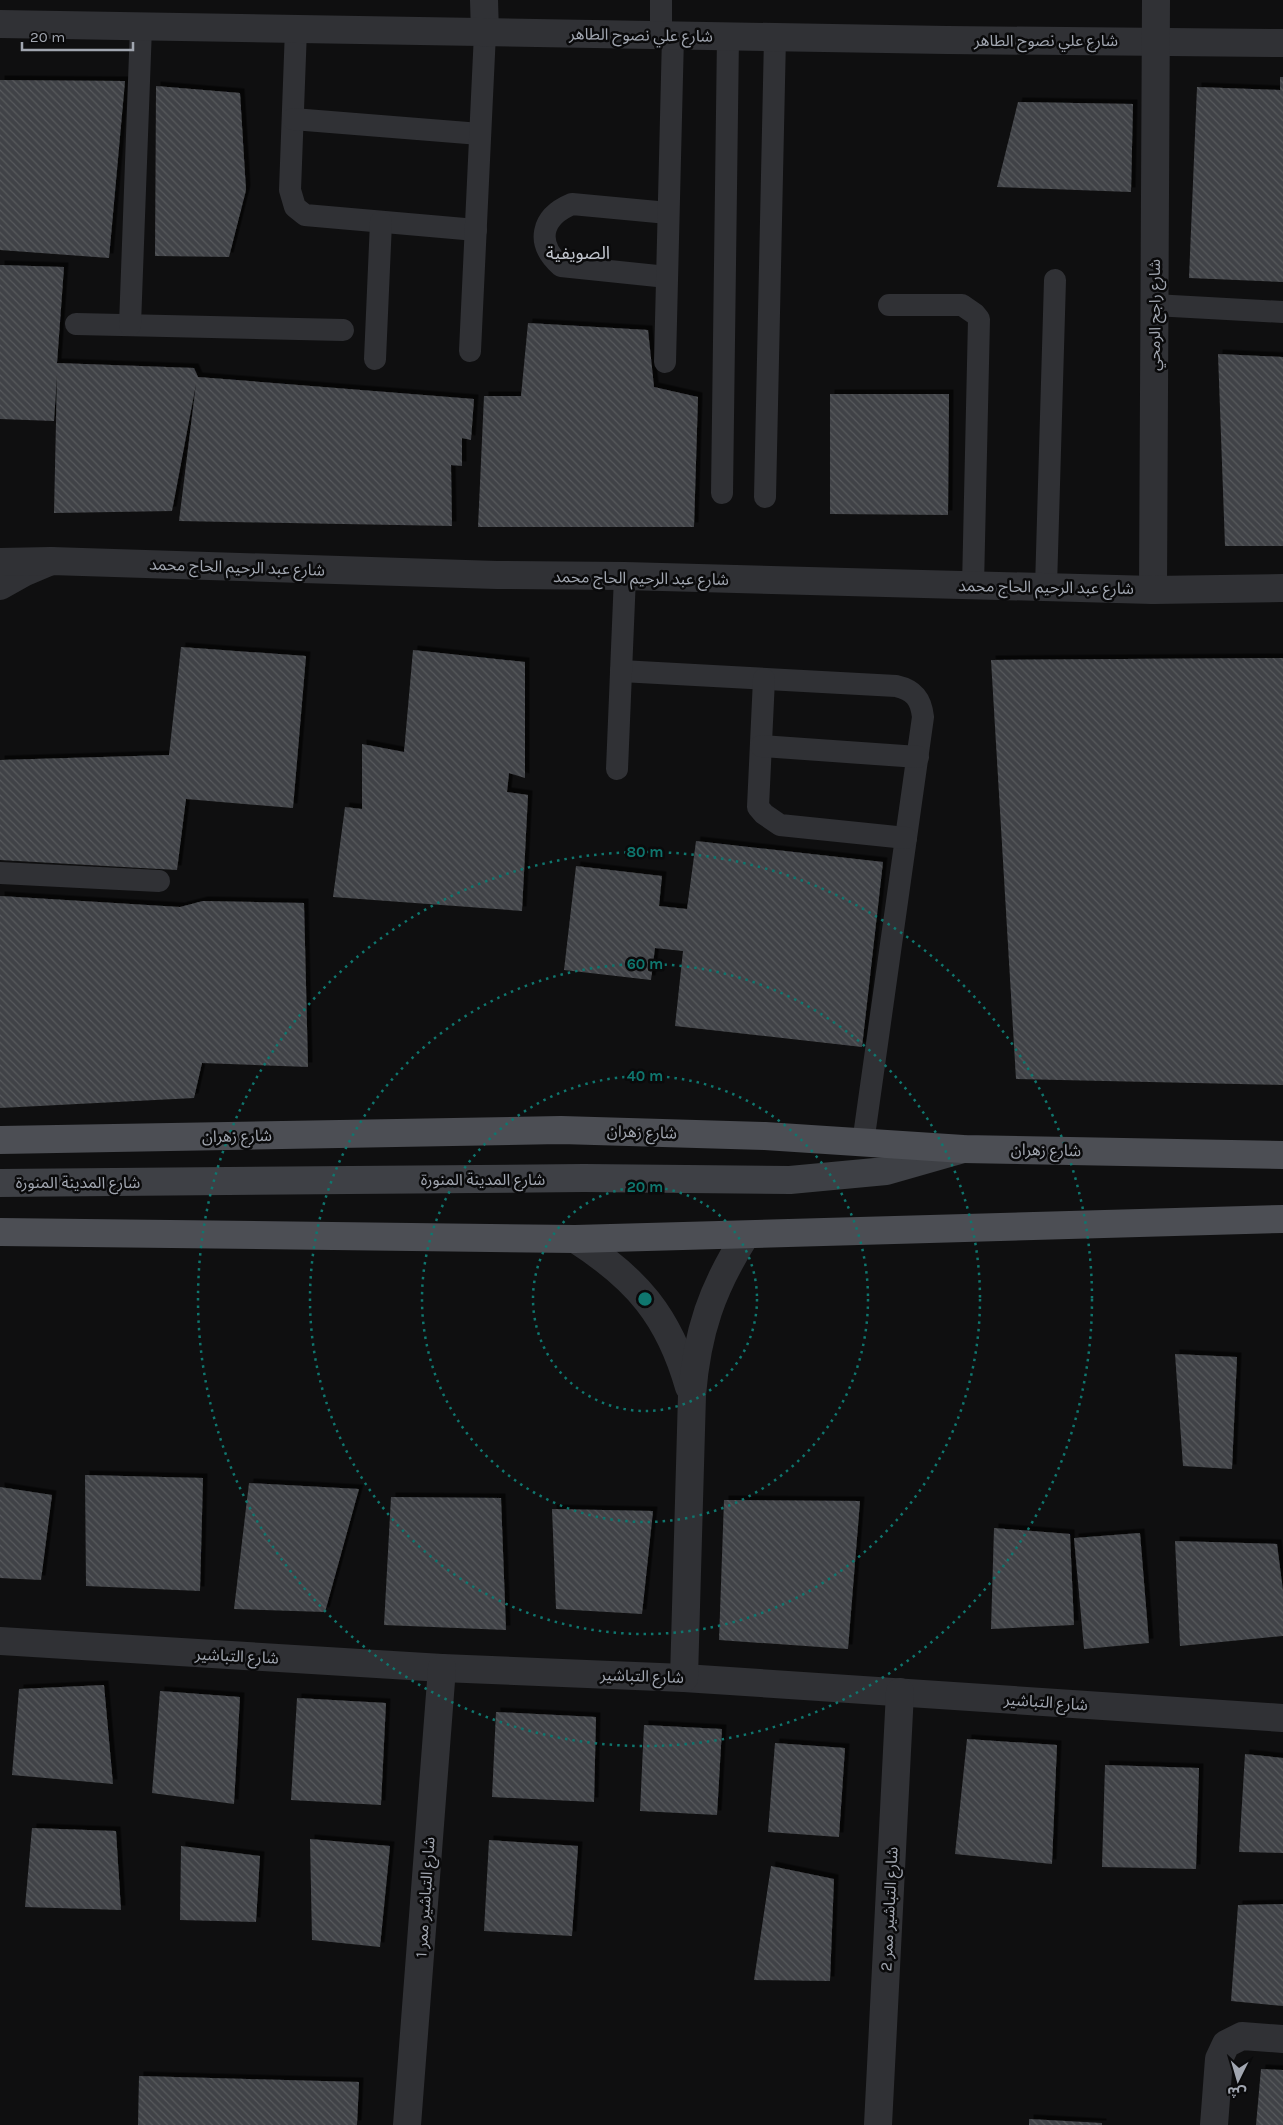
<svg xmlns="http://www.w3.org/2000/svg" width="1283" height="2125" font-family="Karla,'Noto Sans Arabic',sans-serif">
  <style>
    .building { fill: url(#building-back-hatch); filter: url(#shadow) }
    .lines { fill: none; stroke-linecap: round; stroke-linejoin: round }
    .service { stroke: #303135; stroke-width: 22 }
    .minor { stroke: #303135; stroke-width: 28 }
    .tertiary { stroke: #303135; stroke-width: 28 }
    .secondary { stroke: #3e4045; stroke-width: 28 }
    .primary { stroke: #4c4e54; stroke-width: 28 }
    .ring { fill: none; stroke: #0f766e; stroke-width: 2.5; stroke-dasharray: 2.5 5 }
    .labels { text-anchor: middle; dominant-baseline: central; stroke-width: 5; stroke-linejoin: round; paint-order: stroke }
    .street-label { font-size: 16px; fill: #a1a6b0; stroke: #0a0a0b }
    .neighbourhood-label { font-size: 18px; fill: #c1c5cd; stroke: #0a0a0b }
    .centre { fill: #0f766e; stroke: #0a0a0b; stroke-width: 2.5 }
    .ring-label { font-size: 15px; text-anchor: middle; font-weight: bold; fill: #0f766e; stroke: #0a0a0b; stroke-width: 5; stroke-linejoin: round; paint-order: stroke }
  </style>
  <defs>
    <pattern id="building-back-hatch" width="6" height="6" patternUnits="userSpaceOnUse" patternTransform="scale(1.25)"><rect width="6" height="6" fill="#404246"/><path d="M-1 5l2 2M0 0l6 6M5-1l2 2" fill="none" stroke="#585a5e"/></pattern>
    <filter id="shadow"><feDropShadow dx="4.5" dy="-4.5" stdDeviation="0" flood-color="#0009"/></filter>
  </defs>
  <rect width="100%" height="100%" fill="#0f0f10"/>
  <!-- building -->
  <g class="building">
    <polygon points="1280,77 1283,77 1283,282 1189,278 1197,87 1280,90"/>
    <polygon points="0,80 125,81 109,258 0,250"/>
    <polygon points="156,86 240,93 246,190 229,257 155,256"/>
    <polygon points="1018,102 1133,104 1131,192 997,187"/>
    <polygon points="0,265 64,267 57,363 194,368 198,377 474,399 471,440 462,438 462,466 451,465 452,526 179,521 196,384 172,511 54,513 57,376 54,421 0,419"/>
    <polygon points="528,323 648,330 654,387 698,397 694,527 478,527 484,396 521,396"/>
    <polygon points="1218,354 1283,357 1283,546 1225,546"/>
    <polygon points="830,394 949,394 948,515 830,514"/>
    <polygon points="181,647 306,656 293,808 186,799 177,870 0,860 0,760 169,755"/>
    <polygon points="413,650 525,662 525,778 509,773 507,792 528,795 522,911 333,897 345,807 362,809 362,744 404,752"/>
    <polygon points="1283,658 1283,1085 1016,1079 991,660"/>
    <polygon points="696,841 883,862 862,1047 675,1026 683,951 655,948 651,980 564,970 576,866 662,876 659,906 687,909"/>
    <polygon points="0,896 180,907 203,901 304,903 308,1067 202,1063 194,1098 0,1108"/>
    <polygon points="1175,1354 1237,1357 1232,1469 1183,1466"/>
    <polygon points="85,1475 203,1478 200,1591 86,1586"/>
    <polygon points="249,1483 359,1489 325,1612 234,1609"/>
    <polygon points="0,1487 52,1495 41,1580 0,1578"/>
    <polygon points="391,1497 501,1498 506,1630 384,1625"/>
    <polygon points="724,1500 860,1501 848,1649 719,1640"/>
    <polygon points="552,1509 653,1511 642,1614 556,1609"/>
    <polygon points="994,1528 1070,1534 1074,1625 991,1629"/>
    <polygon points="1140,1533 1149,1643 1084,1649 1074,1538"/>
    <polygon points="1175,1541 1277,1544 1283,1591 1283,1636 1180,1646"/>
    <polygon points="104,1685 113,1784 12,1775 19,1689"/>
    <polygon points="160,1691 240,1697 234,1804 152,1793"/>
    <polygon points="297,1698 386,1703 381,1805 291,1800"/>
    <polygon points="496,1712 596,1717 594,1802 492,1797"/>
    <polygon points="644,1725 722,1729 717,1815 640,1811"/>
    <polygon points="967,1739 1057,1745 1052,1864 955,1854"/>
    <polygon points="775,1743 845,1748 839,1837 768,1832"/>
    <polygon points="1245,1754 1283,1758 1283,1853 1239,1852"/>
    <polygon points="1105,1765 1199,1768 1196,1869 1102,1867"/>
    <polygon points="32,1828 116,1831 121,1910 25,1907"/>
    <polygon points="310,1839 390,1846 380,1947 312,1940"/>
    <polygon points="489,1840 578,1846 572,1936 484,1931"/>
    <polygon points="181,1846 260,1856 256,1922 180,1920"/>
    <polygon points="771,1866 834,1879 830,1981 754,1980"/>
    <polygon points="1283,1904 1283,2006 1231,2001 1238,1905"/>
    <polygon points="1261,2069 1283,2070 1283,2125 1256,2125"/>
    <polygon points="139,2076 359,2082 357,2125 138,2125"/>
    <polygon points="1029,2119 1102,2123 1102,2125 1029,2125"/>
  </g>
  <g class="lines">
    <!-- service -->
    <g class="service">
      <polyline points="296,29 290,190 295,207 305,215 476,230"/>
      <polyline points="661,36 661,0"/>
      <polyline points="293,119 480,134"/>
      <path d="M667,277L561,266C535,243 541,217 572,204L668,213"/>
      <polyline points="889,305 962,305 975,314 979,319 973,586"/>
      <polyline points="1154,305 1283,312"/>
      <polyline points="76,324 343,330"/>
      <polyline points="130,325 141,27"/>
      <polyline points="470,351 485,33"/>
      <polyline points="375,359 381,222"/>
      <polyline points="665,362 673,36"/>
      <polyline points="722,493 728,36"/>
      <polyline points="765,497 775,37"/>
      <polyline points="1046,587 1055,280"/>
      <path d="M621,671L896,686C914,690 921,699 923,717L863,1143"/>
      <polyline points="764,679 758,807 764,814 780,825 906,838"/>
      <polyline points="761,746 918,757"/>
      <polyline points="617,769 625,576"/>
      <polyline points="0,873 159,881"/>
    </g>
    <!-- minor -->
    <g class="minor">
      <polyline points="484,0 485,33"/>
      <polyline points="0,24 947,40 1283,43"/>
      <polyline points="0,586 25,572 51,561"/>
      <polyline points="1153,590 1156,0"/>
      <path d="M575,1239C636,1278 669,1316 689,1387"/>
      <polyline points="0,1641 442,1668 684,1678 1283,1718"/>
      <path d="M684,1678L692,1395C697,1332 712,1288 746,1235"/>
      <polyline points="407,2125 442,1668"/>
      <polyline points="878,2125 900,1692"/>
      <polyline points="1214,2125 1219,2059 1226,2044 1242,2036 1283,2039"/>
    </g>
    <!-- tertiary -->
    <polyline class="tertiary" points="0,562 51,561 497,575 625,576 1153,590 1283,588"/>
    <!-- secondary -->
    <polyline class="secondary" points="0,1183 584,1178 790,1180 886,1171 963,1149"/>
    <!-- primary -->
    <g class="primary">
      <polyline points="0,1140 561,1130 765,1136 963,1149 1283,1155"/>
      <polyline points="0,1232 575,1239 1283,1219"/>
    </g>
  </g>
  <!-- distance rings -->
  <g class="ring">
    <circle cx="645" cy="1299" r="112"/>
    <circle cx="645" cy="1299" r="223"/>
    <circle cx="645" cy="1299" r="335"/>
    <circle cx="645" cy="1299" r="447"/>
  </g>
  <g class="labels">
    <!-- street labels -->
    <g class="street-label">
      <text transform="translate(641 35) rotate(1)">شارع علي نصوح الطاهر</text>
      <text x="1046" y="40">شارع علي نصوح الطاهر</text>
      <text transform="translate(1154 315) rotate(-90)">شارع راجح الرمحي</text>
      <text transform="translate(237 567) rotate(2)">شارع عبد الرحيم الحاج محمد</text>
      <text transform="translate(641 578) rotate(1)">شارع عبد الرحيم الحاج محمد</text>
      <text transform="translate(1046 587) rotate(1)">شارع عبد الرحيم الحاج محمد</text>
      <text transform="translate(642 1132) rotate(2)">شارع زهران</text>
      <text transform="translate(237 1136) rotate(-1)">شارع زهران</text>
      <text transform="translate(1046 1150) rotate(1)">شارع زهران</text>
      <text x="483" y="1179">شارع المدينة المنورة</text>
      <text x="78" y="1182">شارع المدينة المنورة</text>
      <text transform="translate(237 1656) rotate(3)">شارع التباشير</text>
      <text transform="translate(642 1676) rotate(2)">شارع التباشير</text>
      <text transform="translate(1046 1702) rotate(4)">شارع التباشير</text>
      <text transform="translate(425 1897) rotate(-86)">شارع التباشير ممر 1</text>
      <text transform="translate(889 1909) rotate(-87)">شارع التباشير ممر 2</text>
    </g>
    <!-- neighbourhood labels -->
    <g class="neighbourhood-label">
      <text x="578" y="253">الصويفية</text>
    </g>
  </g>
  <circle cx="645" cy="1299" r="8" class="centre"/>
  <g class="ring-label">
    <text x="645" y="857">80 m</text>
    <text x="645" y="969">60 m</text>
    <text x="645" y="1081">40 m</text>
    <text x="645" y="1192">20 m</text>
  </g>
  <!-- north arrow -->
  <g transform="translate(1238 2080) rotate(185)" stroke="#0a0a0b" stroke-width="4" paint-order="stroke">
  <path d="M0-4L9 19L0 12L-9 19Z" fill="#a1a6b0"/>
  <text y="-8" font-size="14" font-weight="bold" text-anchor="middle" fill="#a1a6b0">ش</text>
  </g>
  <!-- scale -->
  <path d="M22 42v8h111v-8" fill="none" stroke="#a1a6b0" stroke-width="2.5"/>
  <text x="30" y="42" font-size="15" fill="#a1a6b0" stroke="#0a0a0b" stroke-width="4" paint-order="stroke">20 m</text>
</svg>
